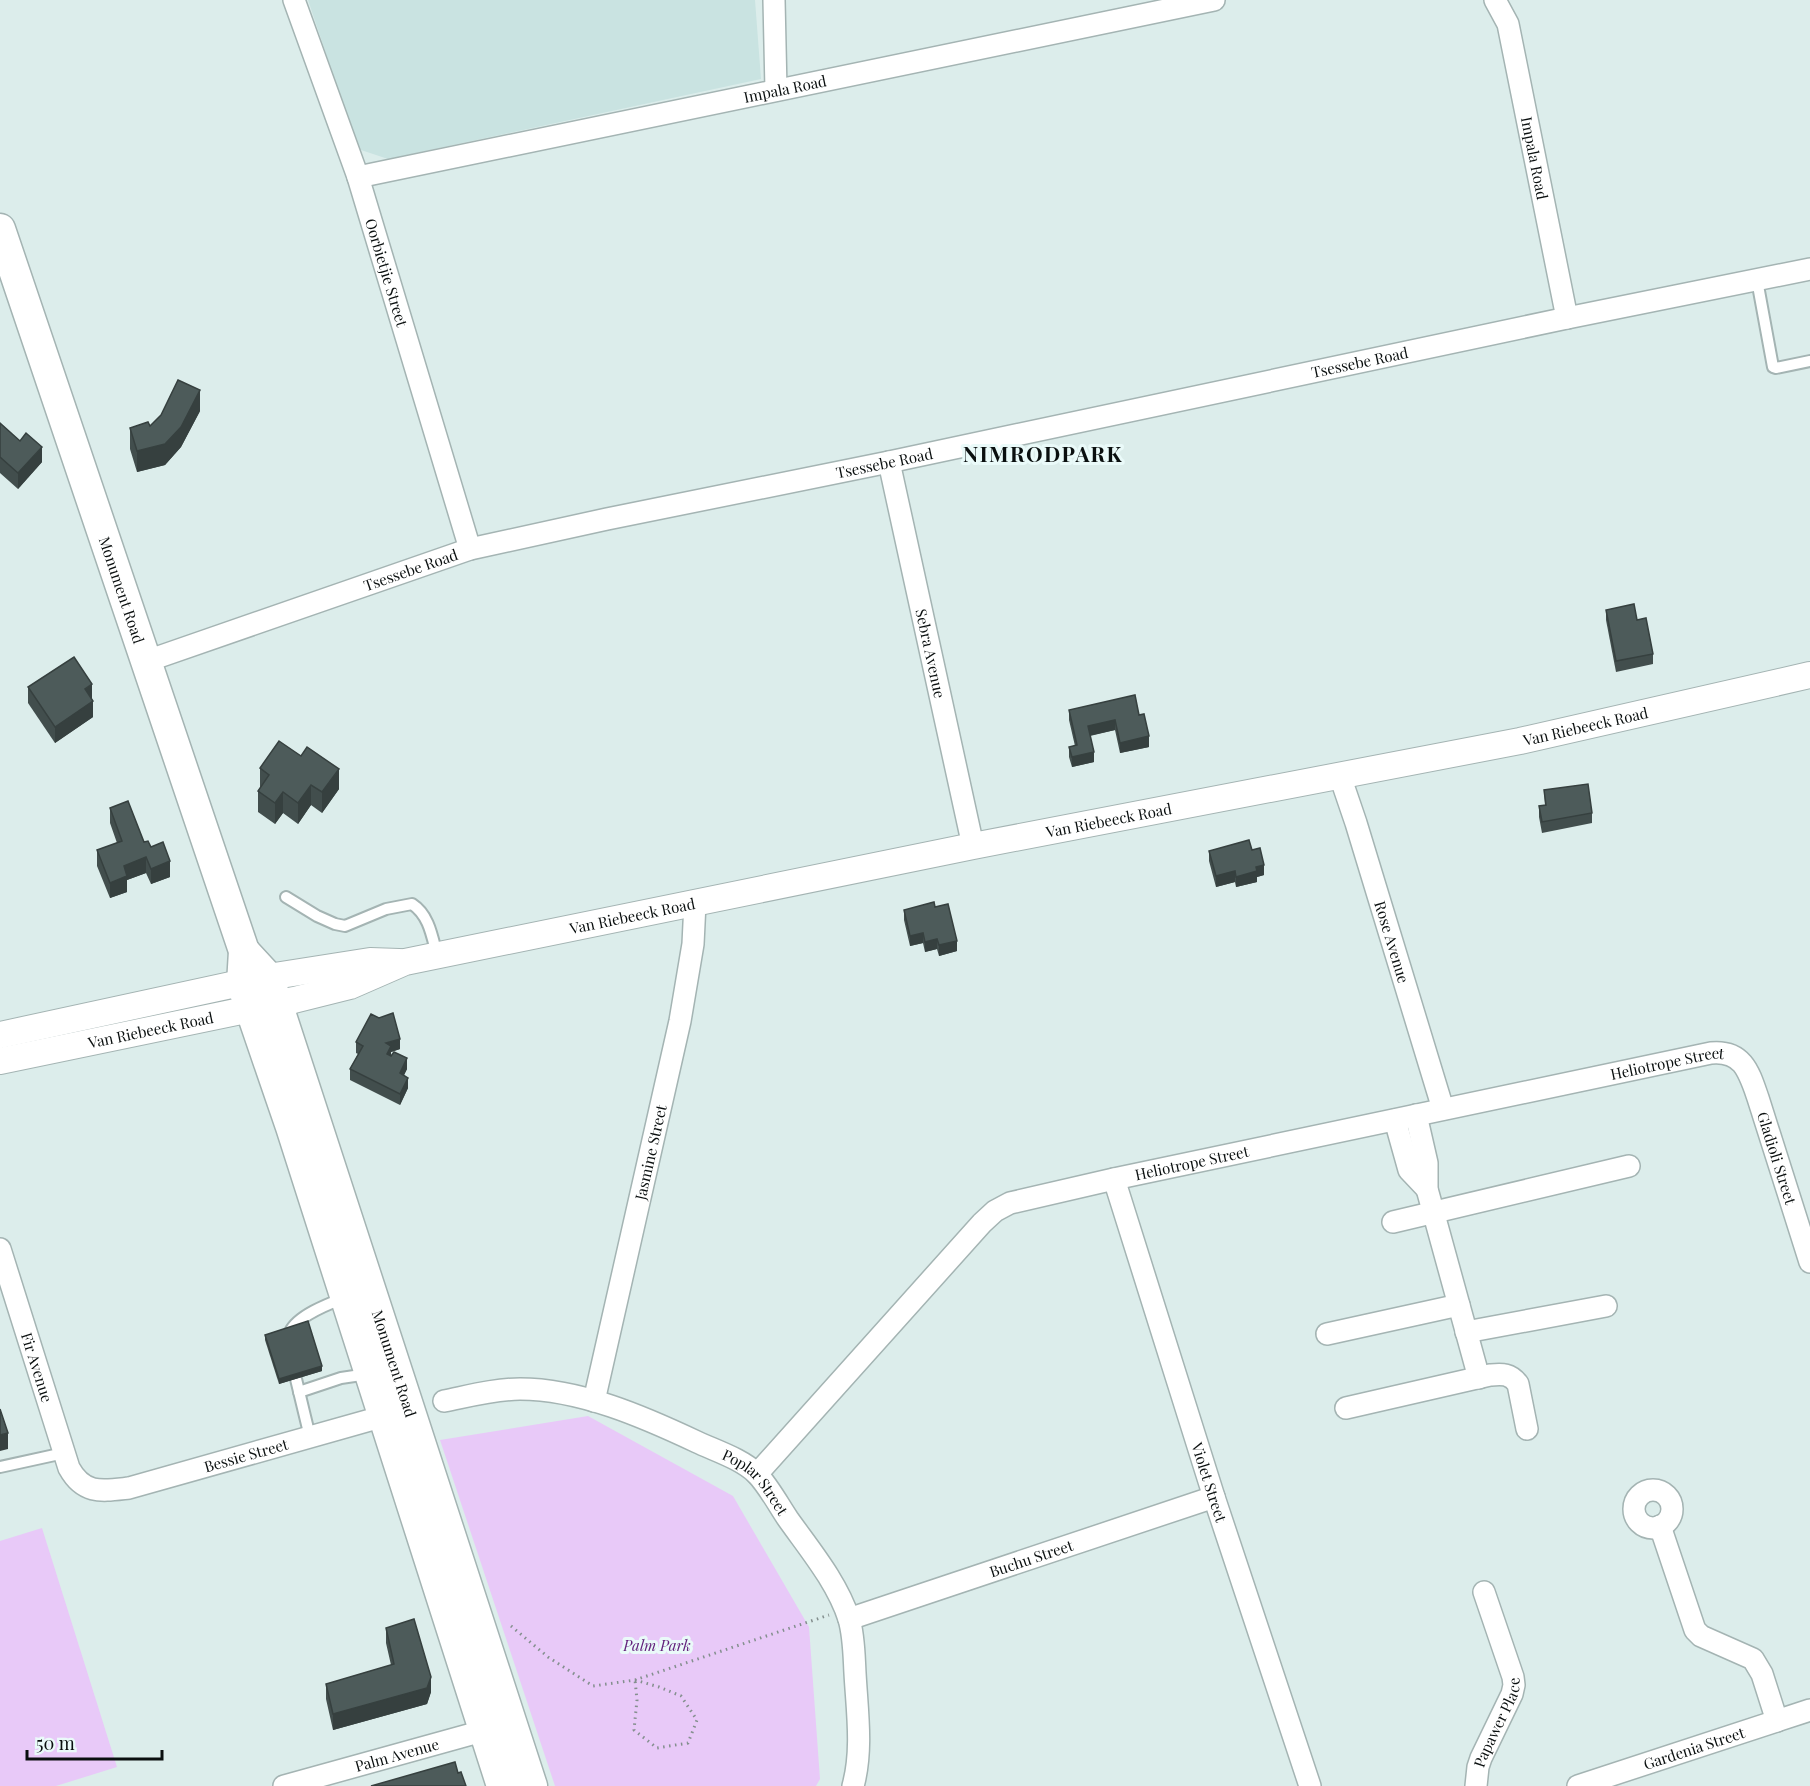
<svg xmlns="http://www.w3.org/2000/svg" width="1810" height="1786" font-family="'Playfair Display',serif">
  <style>
    .built { fill: #c9e3e1 }
    .park { fill: #e8c9f8 }
    .lines { fill: none; stroke-linecap: round; stroke-linejoin: round }
    .service-casing { stroke: #a4b4b3; stroke-width: 14 }
    .minor-casing { stroke: #a4b4b3; stroke-width: 24 }
    .tertiary-casing { stroke: #a4b4b3; stroke-width: 28 }
    .secondary-casing { stroke: #a4b4b3; stroke-width: 33 }
    .path { stroke: #848f8e; stroke-width: 3; stroke-dasharray: 1.5 4.5; stroke-linecap: butt }
    .service { stroke: #fff; stroke-width: 10 }
    .minor { stroke: #fff; stroke-width: 21 }
    .tertiary { stroke: #fff; stroke-width: 26 }
    .secondary { stroke: #fff; stroke-width: 30 }
    .wall { fill: #424e4d }
    .shaded-wall { fill: #36403f }
    .building { fill: #4d5b5a; stroke: #36403f; stroke-width: 1.5 }
    .labels { text-anchor: middle; dominant-baseline: central; stroke-width: 6; stroke-linejoin: round; paint-order: stroke }
    .street-label { font-size: 15px; fill: #0a0f0f; stroke: #eafaf9 }
    .park-label { font-size: 15px; font-style: italic; fill: #62227c; stroke: #eafaf9 }
    .district-label { font-size: 21px; font-weight: bold; letter-spacing: 1.5px; fill: #0a0f0f; stroke: #eafaf9 }
  </style>
  <rect width="100%" height="100%" fill="#dcedeb"/>
  <!-- built -->
  <polygon class="built" points="308,0 755,0 761,79 388,159 358,149"/>
  <!-- park -->
  <g class="park">
    <polygon points="588,1416 733,1496 809,1627 820,1779 816,1786 555,1786 440,1440"/>
    <polygon points="42,1528 117,1767 56,1786 0,1786 0,1541"/>
  </g>
  <g class="lines">
    <defs>
      <g id="service">
        <polyline points="1757,280 1773,367 1776,368 1810,361"/>
        <path d="M286,897L317,916L335,924L345,926L386,909L412,904C429,915 432,936 437,955"/>
        <path d="M290,1332C297,1316 328,1304 344,1298"/>
        <polyline points="296,1379 310,1437"/>
        <polyline points="299,1392 341,1378 368,1374"/>
        <polyline points="0,1467 64,1453"/>
      </g>
      <g id="minor">
        <path id="s1" d="M294,0L358,177L470,549"/>
        <polyline points="774,0 776,90"/>
        <path id="s2" d="M1495,0L1508,24L1567,318"/>
        <path id="s3" d="M358,177L1214,0"/>
        <path id="s4" d="M889,462L973,846"/>
        <path id="s5" d="M147,661L470,549L607,519L889,462L1567,318L1810,269"/>
        <path id="s6" d="M1340,776L1356,823L1443,1109"/>
        <polyline points="1416,1115 1427,1163 1427,1189 1479,1378"/>
        <polyline points="1395,1120 1409,1170 1427,1189"/>
        <path id="s7" d="M1114,1179L1214,1497L1310,1786"/>
        <polyline points="1393,1222 1629,1166"/>
        <path id="s8" d="M0,1249L69,1468C84,1495 102,1491 129,1488L395,1413"/>
        <polyline points="1466,1332 1606,1306"/>
        <polyline points="1327,1334 1459,1305"/>
        <path id="s9" d="M444,1401C469,1396 495,1389 520,1389C580,1389 644,1417 697,1442C716,1451 742,1459 757,1474C769,1487 778,1504 788,1519C810,1550 837,1582 849,1619C854,1636 854,1655 855,1673C857,1710 863,1750 853,1786"/>
        <path id="s10" d="M594,1401L680,1021L693,944L695,903"/>
        <path d="M1346,1408L1490,1375C1502,1374 1510,1373 1518,1384L1527,1429"/>
        <path id="s11" d="M757,1474L982,1223L995,1211L1010,1203L1114,1179L1711,1053C1743,1050 1749,1072 1758,1098L1810,1262"/>
        <circle cx="1653" cy="1509" r="19"/>
        <polyline points="1660,1526 1695,1630 1701,1636 1753,1659 1762,1674 1777,1721"/>
        <path id="s12" d="M849,1619L1214,1497"/>
        <path id="s13" d="M284,1786L497,1727"/>
        <path id="s14" d="M1476,1786L1478,1767L1481,1758L1512,1694L1514,1685L1513,1677L1484,1592"/>
        <path id="s15" d="M1578,1786L1810,1710"/>
      </g>
      <g id="tertiary">
        <polyline points="0,1035 268,977 370,961 399,962"/>
        <path id="s16" d="M0,1061L294,1000L350,986L405,962L973,846L1520,741L1810,675"/>
      </g>
      <g id="secondary">
        <path id="s17" d="M0,229L244,951L242,984L291,1127L502,1786"/>
        <path id="s18" d="M244,951L268,977L277,1003L532,1786"/>
      </g>
    </defs>
    <!-- service casing -->
    <use href="#service" class="service-casing"/>
    <!-- minor casing -->
    <use href="#minor" class="minor-casing"/>
    <!-- tertiary casing -->
    <use href="#tertiary" class="tertiary-casing"/>
    <!-- secondary casing -->
    <use href="#secondary" class="secondary-casing"/>
    <!-- path -->
    <g class="path">
      <polyline points="511,1626 548,1657 593,1686 635,1680 829,1615"/>
      <polygon points="635,1680 659,1687 681,1696 697,1720 688,1743 657,1748 634,1730 637,1700"/>
    </g>
    <!-- service -->
    <use href="#service" class="service"/>
    <!-- minor -->
    <use href="#minor" class="minor"/>
    <!-- tertiary -->
    <use href="#tertiary" class="tertiary"/>
    <!-- secondary -->
    <use href="#secondary" class="secondary"/>
  </g>
  <!-- wall -->
  <g class="wall">
    <polygon points="200,411 181,447 165,465 137,472 130,449 130,428 150,426"/>
    <polygon points="0,423 42,462 18,489 0,473"/>
    <polygon points="1606,610 1637,620 1653,654 1653,664 1616,672 1606,620"/>
    <polygon points="28,687 92,700 93,717 55,743 28,703"/>
    <polygon points="1069,710 1139,715 1149,747 1120,753 1115,730 1090,736 1094,762 1072,767 1069,757 1069,747 1075,746 1069,720"/>
    <polygon points="260,768 339,789 322,813 311,805 298,824 283,813 275,824 258,812 258,791 260,788"/>
    <polygon points="1544,790 1592,813 1592,823 1542,833 1539,817 1539,806 1545,806"/>
    <polygon points="110,808 144,842 151,847 170,877 151,884 146,873 127,880 127,892 110,898 97,866 97,850 117,843 110,823"/>
    <polygon points="1252,850 1264,875 1257,877 1257,882 1236,887 1235,882 1216,887 1209,861 1209,851"/>
    <polygon points="935,907 957,951 939,956 937,949 925,952 923,943 910,946 904,920 904,910"/>
    <polygon points="356,1042 400,1049 391,1052 391,1056 407,1069 403,1076 408,1088 400,1105 350,1080 350,1069 358,1054 356,1053"/>
    <polygon points="265,1335 322,1371 279,1384 265,1340"/>
    <polygon points="386,1628 431,1692 427,1704 333,1730 326,1699 326,1684 391,1665 386,1643"/>
  </g>
  <!-- shaded-wall -->
  <g class="shaded-wall">
    <polygon points="200,390 200,411 181,447 165,465 137,472 137,451"/>
    <polygon points="42,447 42,462 18,489 18,473"/>
    <polygon points="92,684 92,700 85,689"/>
    <polygon points="93,701 93,717 55,743 55,727"/>
    <polygon points="1115,720 1115,730 1088,736 1088,726"/>
    <polygon points="1149,736 1149,747 1120,753 1120,743"/>
    <polygon points="1094,752 1094,762 1072,767 1072,757"/>
    <polygon points="339,769 339,789 322,813 322,792"/>
    <polygon points="311,785 311,805 298,824 298,803"/>
    <polygon points="283,792 283,813 275,824 275,803"/>
    <polygon points="146,857 146,873 127,880 127,892 110,898 110,883 124,866"/>
    <polygon points="170,861 170,877 151,884 151,869"/>
    <polygon points="1264,865 1264,875 1257,877 1257,882 1236,887 1236,877 1256,867"/>
    <polygon points="1235,871 1235,882 1216,887 1216,876"/>
    <polygon points="923,933 923,943 910,946 910,936"/>
    <polygon points="937,939 937,949 925,952 925,942"/>
    <polygon points="957,941 957,951 939,956 939,945"/>
    <polygon points="400,1039 400,1049 391,1052 391,1056 387,1065 386,1043"/>
    <polygon points="407,1058 407,1069 400,1084 400,1073"/>
    <polygon points="408,1078 408,1088 400,1105 400,1094"/>
    <polygon points="322,1366 322,1371 279,1384 279,1379"/>
    <polygon points="8,1433 8,1449 0,1451 0,1435"/>
    <polygon points="431,1677 431,1692 427,1704 333,1730 333,1714"/>
  </g>
  <!-- building -->
  <g class="building">
    <polygon points="178,380 200,390 181,427 165,444 137,451 130,428 148,422 150,426 161,415"/>
    <polygon points="0,423 20,441 26,433 42,447 18,473 0,457"/>
    <polygon points="1634,604 1637,620 1646,618 1653,654 1616,661 1606,610"/>
    <polygon points="74,657 92,684 85,689 93,701 55,727 28,687"/>
    <polygon points="1135,695 1139,715 1144,714 1149,736 1120,743 1115,720 1088,726 1094,752 1072,757 1069,747 1077,745 1069,710"/>
    <polygon points="279,741 301,756 307,747 339,769 322,792 311,785 298,803 283,792 275,803 258,791 269,775 260,768"/>
    <polygon points="1588,784 1592,813 1542,822 1539,806 1546,805 1544,790"/>
    <polygon points="128,801 144,842 148,841 151,847 163,842 170,861 151,869 146,857 124,866 127,876 110,883 97,850 122,841 110,808"/>
    <polygon points="1249,840 1252,850 1260,848 1264,865 1256,867 1257,871 1236,877 1235,871 1216,876 1209,851"/>
    <polygon points="934,902 935,907 948,904 957,941 939,945 937,939 925,942 923,933 910,936 904,910"/>
    <polygon points="393,1013 400,1039 386,1043 391,1046 387,1054 391,1056 394,1052 407,1058 400,1073 408,1078 400,1094 350,1069 363,1046 356,1042 371,1014 379,1018"/>
    <polygon points="308,1321 322,1366 279,1379 265,1335"/>
    <polygon points="0,1409 8,1433 0,1435"/>
    <polygon points="414,1619 431,1677 427,1688 333,1714 326,1684 394,1664 386,1628"/>
    <polygon points="455,1762 458,1773 461,1772 466,1786 371,1786"/>
  </g>
  <g class="labels">
    <!-- street labels -->
    <g class="street-label">
      <text stroke="none"><textPath href="#s3" startOffset="436">Impala Road</textPath></text>
      <text stroke="none"><textPath href="#s2" startOffset="164">Impala Road</textPath></text>
      <text stroke="none"><textPath href="#s1" startOffset="288">Oorbietjie Street</textPath></text>
      <text stroke="none"><textPath href="#s5" startOffset="1251">Tsessebe Road</textPath></text>
      <text stroke="none"><textPath href="#s5" startOffset="765">Tsessebe Road</textPath></text>
      <text stroke="none"><textPath href="#s5" startOffset="279">Tsessebe Road</textPath></text>
      <text stroke="none"><textPath href="#s17" startOffset="381">Monument Road</textPath></text>
      <text stroke="none"><textPath href="#s4" startOffset="196">Sebra Avenue</textPath></text>
      <text stroke="none"><textPath href="#s16" startOffset="1622">Van Riebeeck Road</textPath></text>
      <text stroke="none"><textPath href="#s16" startOffset="1136">Van Riebeeck Road</textPath></text>
      <text stroke="none"><textPath href="#s16" startOffset="650">Van Riebeeck Road</textPath></text>
      <text stroke="none"><textPath href="#s6" startOffset="174">Rose Avenue</textPath></text>
      <text stroke="none"><textPath href="#s16" startOffset="154">Van Riebeeck Road</textPath></text>
      <text stroke="none"><textPath href="#s11" startOffset="1044">Heliotrope Street</textPath></text>
      <text stroke="none"><textPath href="#s10" startOffset="255">Jasmine Street</textPath></text>
      <text stroke="none"><textPath href="#s11" startOffset="1224">Gladioli Street</textPath></text>
      <text stroke="none"><textPath href="#s11" startOffset="558">Heliotrope Street</textPath></text>
      <text stroke="none"><textPath href="#s18" startOffset="442">Monument Road</textPath></text>
      <text stroke="none"><textPath href="#s8" startOffset="124">Fir Avenue</textPath></text>
      <text stroke="none"><textPath href="#s8" startOffset="420">Bessie Street</textPath></text>
      <text stroke="none"><textPath href="#s7" startOffset="318">Violet Street</textPath></text>
      <text stroke="none"><textPath href="#s9" startOffset="336">Poplar Street</textPath></text>
      <text stroke="none"><textPath href="#s12" startOffset="192">Buchu Street</textPath></text>
      <text stroke="none"><textPath href="#s14" startOffset="68">Papawer Place</textPath></text>
      <text stroke="none"><textPath href="#s15" startOffset="122">Gardenia Street</textPath></text>
      <text stroke="none"><textPath href="#s13" startOffset="117">Palm Avenue</textPath></text>
    </g>
    <!-- park labels -->
    <g class="park-label">
      <text x="657" y="1645">Palm Park</text>
    </g>
    <!-- district labels -->
    <g class="district-label">
      <text x="1043" y="453">NIMRODPARK</text>
    </g>
  </g>
  <!-- scale -->
  <path d="M27 1750v9h135v-9" fill="none" stroke="#0a0f0f" stroke-width="3"/>
  <text x="36" y="1750" font-size="18" fill="#0a0f0f" stroke="#eafaf9" stroke-width="4.5" paint-order="stroke">50 m</text>
</svg>
